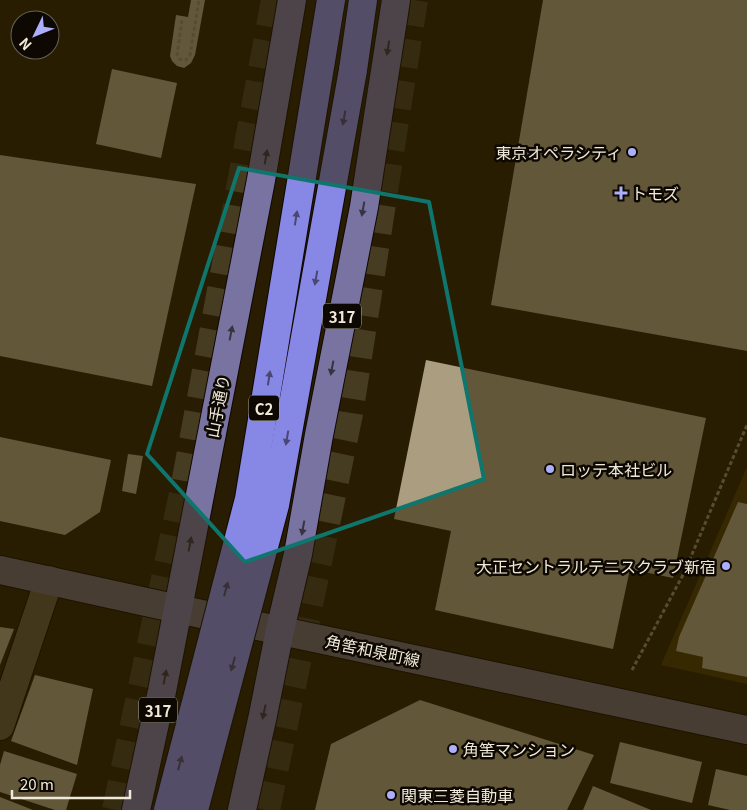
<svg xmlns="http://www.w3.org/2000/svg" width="747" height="810" font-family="Georgia,'Noto Sans JP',serif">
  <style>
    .pitch { fill: #483500 }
    .building { fill: #ab9d7f }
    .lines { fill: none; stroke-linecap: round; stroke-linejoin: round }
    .highway-tunnel { stroke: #463c22; stroke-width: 28; stroke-dasharray: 28 14; stroke-linecap: butt }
    .street-casing { stroke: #100700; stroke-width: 30 }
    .secondary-casing { stroke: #100700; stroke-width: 30 }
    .primary-casing { stroke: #100700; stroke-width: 30 }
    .highway-casing { stroke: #100700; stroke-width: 30 }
    .path { stroke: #8e8570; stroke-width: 3; stroke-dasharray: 4 2.5; stroke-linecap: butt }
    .street { stroke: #63563a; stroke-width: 28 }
    .secondary { stroke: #6e656d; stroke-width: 28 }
    .primary { stroke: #7973a1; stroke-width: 28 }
    .highway { stroke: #8787e5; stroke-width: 28 }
    .highway-bridge-casing { stroke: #100700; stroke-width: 30; stroke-linecap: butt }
    .highway-bridge { stroke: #8787e5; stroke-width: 28 }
    .oneway { fill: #383341 }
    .oneway2 { fill: #4a4873 }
    .marked { fill: none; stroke: #0f766e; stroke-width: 4; stroke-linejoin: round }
    .poi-dot { fill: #acaffb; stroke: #0d0801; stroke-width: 2 }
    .labels { text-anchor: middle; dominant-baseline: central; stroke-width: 5; stroke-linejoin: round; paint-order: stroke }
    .shield { fill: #0d0801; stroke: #aca698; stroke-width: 1 }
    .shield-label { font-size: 15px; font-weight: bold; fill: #f0e9d9 }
    .poi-label { font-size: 16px; fill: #f0e9d9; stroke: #0d0801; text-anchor: start }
    .street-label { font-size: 16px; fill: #f0e9d9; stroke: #0d0801 }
  </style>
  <rect width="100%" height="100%" fill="#281d02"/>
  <!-- pitch -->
  <polygon class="pitch" points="747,467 747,684 661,665"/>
  <!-- building -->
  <g class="building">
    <polygon points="191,0 205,0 195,55 191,63 184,68 177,66 172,61 170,56 176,15 188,17"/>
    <polygon points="543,0 747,0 747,351 491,305"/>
    <polygon points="112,69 177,83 161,158 96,144"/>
    <polygon points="0,155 196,184 152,386 0,356"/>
    <polygon points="426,360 706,418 673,578 630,569 613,649 435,610 451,531 394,519"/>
    <polygon points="0,437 111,460 100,512 65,535 0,521"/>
    <polygon points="128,454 143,456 136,494 122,491"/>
    <polygon points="738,502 747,504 747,677 702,668 703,657 676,651 679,637"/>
    <polygon points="0,627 14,629 0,665"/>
    <polygon points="35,675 93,689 77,765 11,741"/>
    <polygon points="420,700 594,755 567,810 315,810 331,744"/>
    <polygon points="620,742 702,762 692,803 610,783"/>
    <polygon points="4,751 77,774 66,810 55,810 0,792 0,765"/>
    <polygon points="716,769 747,776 747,810 730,810 708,805"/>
    <polygon points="593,786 651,810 583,810"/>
    <polygon points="0,797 33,810 0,810"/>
  </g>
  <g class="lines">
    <!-- highway-tunnel -->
    <g class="highway-tunnel">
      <polyline points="116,810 185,484 275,0"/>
      <polyline points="266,810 349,414 414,0"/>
    </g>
    <defs>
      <polyline id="street" points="0,726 49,580"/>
      <polyline id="secondary" points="0,570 178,609 747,730"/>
      <g id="primary">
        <polyline points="136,810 162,691 261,180 292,0"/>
        <polyline points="242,810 263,715 280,630 298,554 319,435 364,207 396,0"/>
      </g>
      <polyline id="highway" points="353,70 363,0"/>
    </defs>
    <!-- street casing -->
    <use href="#street" class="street-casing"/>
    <!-- secondary casing -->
    <use href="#secondary" class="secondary-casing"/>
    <!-- primary casing -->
    <use href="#primary" class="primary-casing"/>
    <!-- highway casing -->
    <use href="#highway" class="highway-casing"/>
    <!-- path -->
    <g class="path">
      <polyline points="182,20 177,55 179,59 186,60 190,55 199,0"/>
      <polyline points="632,670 684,573 747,425"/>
    </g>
    <!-- street -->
    <use href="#street" class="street"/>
    <!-- secondary -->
    <use href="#secondary" class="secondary"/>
    <!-- primary -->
    <use href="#primary" class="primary"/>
    <!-- highway -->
    <use href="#highway" class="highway"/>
    <defs>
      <g id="highway-bridge">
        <polyline points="168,810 249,499 331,0"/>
        <polyline points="194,810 275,505 353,70"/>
      </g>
    </defs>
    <!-- highway-bridge casing -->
    <use href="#highway-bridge" class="highway-bridge-casing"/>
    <!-- highway-bridge -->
    <use href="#highway-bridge" class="highway-bridge"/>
  </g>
  <!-- one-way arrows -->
  <defs><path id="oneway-solid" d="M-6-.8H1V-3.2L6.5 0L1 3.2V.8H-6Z" transform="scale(1.25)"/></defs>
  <g class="oneway">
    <use href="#oneway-solid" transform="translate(388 48) rotate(99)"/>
    <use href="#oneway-solid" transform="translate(266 157) rotate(-80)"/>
    <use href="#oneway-solid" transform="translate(363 209) rotate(100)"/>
    <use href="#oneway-solid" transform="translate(231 333) rotate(-79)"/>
    <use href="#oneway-solid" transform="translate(332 368) rotate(101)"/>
    <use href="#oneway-solid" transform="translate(303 528) rotate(100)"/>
    <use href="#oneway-solid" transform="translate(190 544) rotate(-79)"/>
    <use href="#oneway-solid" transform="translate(165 677) rotate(-79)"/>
    <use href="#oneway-solid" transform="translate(264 712) rotate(102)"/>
  </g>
  <g class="oneway2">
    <use href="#oneway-solid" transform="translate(344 118) rotate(100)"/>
    <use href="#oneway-solid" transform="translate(296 218) rotate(-81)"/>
    <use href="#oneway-solid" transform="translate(316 278) rotate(100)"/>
    <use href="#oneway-solid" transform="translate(269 378) rotate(-81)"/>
    <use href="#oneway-solid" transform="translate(287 438) rotate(100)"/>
    <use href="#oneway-solid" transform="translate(226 589) rotate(-75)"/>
    <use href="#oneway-solid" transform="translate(233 664) rotate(105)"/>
    <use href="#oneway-solid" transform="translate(180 763) rotate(-75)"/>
  </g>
  <!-- marked area -->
  <path d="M0 0H747V810H0ZM239,168L429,202L484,479L245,562L147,454Z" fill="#281d02" fill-opacity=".55" fill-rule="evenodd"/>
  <path class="marked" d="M239,168L429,202L484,479L245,562L147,454Z"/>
  <!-- markers -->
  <g class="poi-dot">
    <circle cx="632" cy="152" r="5"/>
    <path d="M618.5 185.5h5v5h5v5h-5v5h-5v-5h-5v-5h5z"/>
    <circle cx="550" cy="469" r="5"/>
    <circle cx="726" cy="566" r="5"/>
    <circle cx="453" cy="749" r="5"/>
    <circle cx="391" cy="795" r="5"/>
  </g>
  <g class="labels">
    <!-- shield labels -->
    <g class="shield">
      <rect x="323" y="303.5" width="38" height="25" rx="4"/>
      <rect x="249" y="395.5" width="30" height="25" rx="4"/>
      <rect x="139" y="697.5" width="38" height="25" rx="4"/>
    </g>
    <g class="shield-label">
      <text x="342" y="316">317</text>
      <text x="264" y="408">C2</text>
      <text x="158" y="710">317</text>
    </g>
    <!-- poi labels -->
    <g class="poi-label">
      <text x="622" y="152" text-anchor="end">東京オペラシティ</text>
      <text x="631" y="193">トモズ</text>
      <text x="560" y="469">ロッテ本社ビル</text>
      <text x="716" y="566" text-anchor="end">大正セントラルテニスクラブ新宿</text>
      <text x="463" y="749">角筈マンション</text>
      <text x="401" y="795">関東三菱自動車</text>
    </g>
    <!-- street labels -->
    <g class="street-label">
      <text transform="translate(217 406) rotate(-79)">山手通り</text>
      <text transform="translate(373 650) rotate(12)">角筈和泉町線</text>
    </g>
  </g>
  <!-- north arrow -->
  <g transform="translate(35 35) rotate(227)"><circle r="24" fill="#0d0801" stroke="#686257"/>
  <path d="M0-4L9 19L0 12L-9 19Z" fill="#acaffb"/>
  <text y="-8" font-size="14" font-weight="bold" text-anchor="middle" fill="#f0e9d9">N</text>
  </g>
  <!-- scale -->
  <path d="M12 790v8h118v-8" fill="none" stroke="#f0e9d9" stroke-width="2.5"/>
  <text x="20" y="790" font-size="15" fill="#f0e9d9" stroke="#0d0801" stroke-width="4" paint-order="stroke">20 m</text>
</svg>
